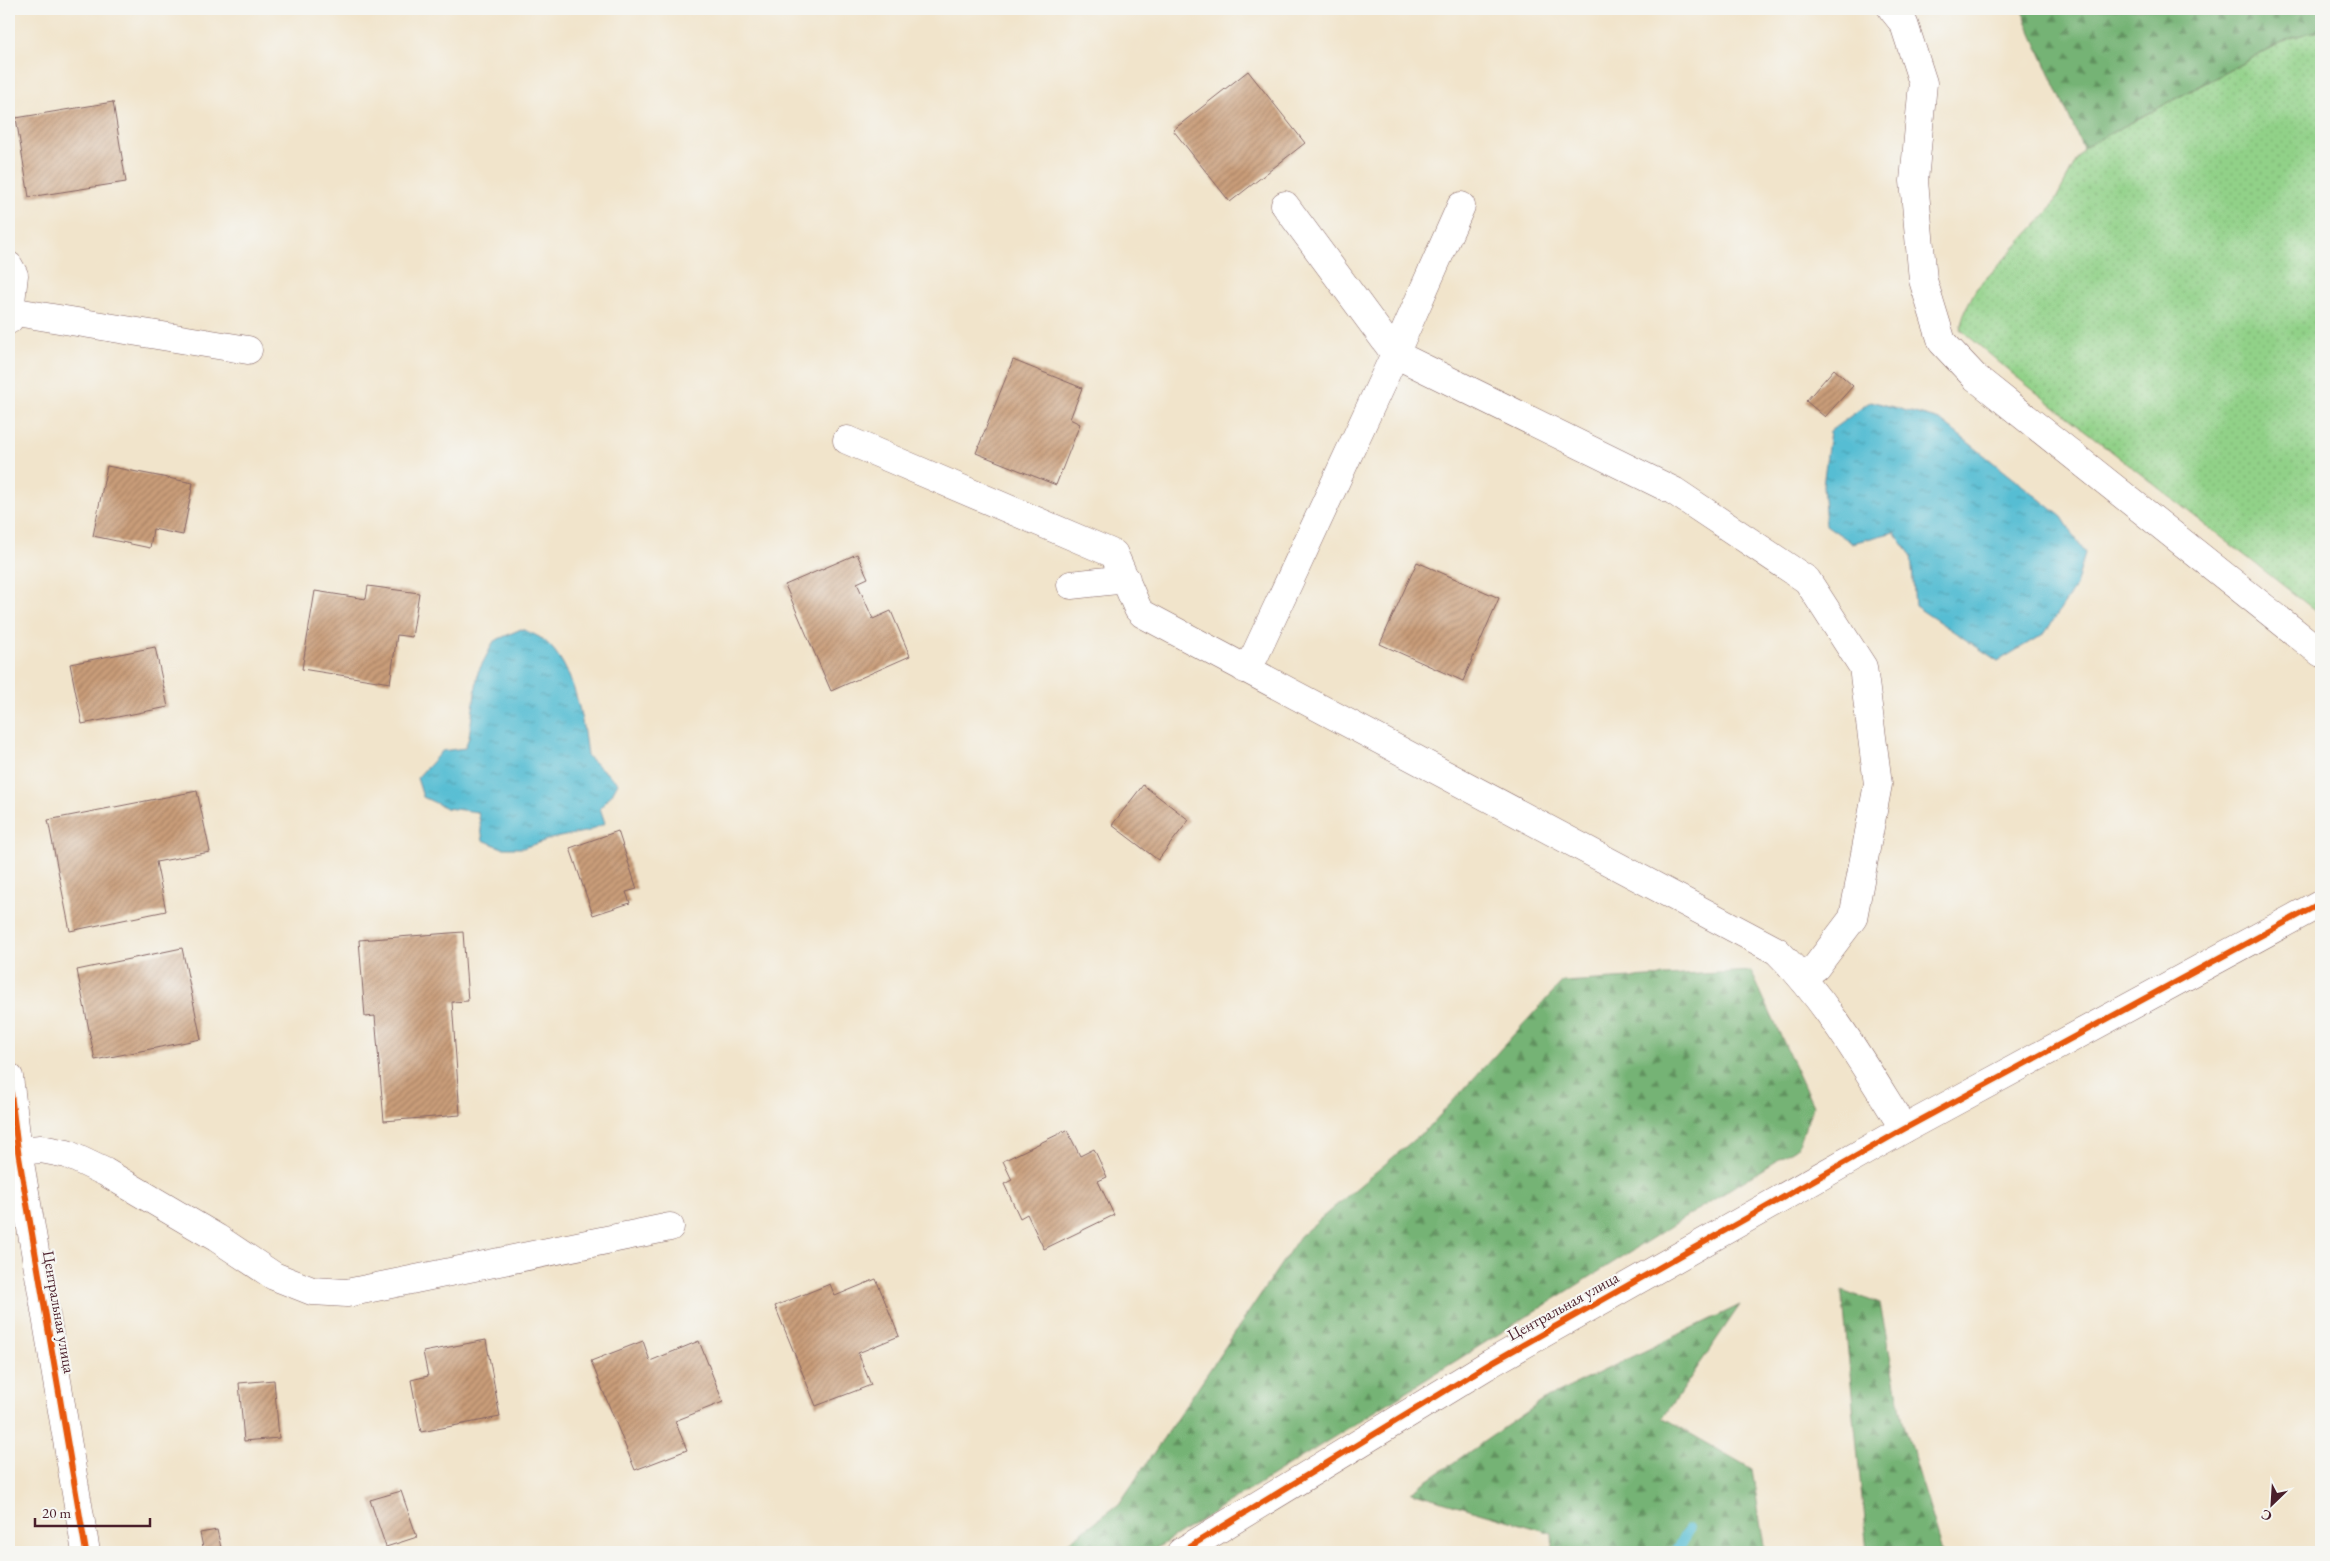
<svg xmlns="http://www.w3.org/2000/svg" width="2330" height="1561" font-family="'EB Garamond',serif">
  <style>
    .grass { fill: url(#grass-dots); stroke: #6e785a }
    .forest { fill: url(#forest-firs); stroke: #5f6950 }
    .water { fill: url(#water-ripples); stroke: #506e7f }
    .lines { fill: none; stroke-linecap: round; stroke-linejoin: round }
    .stream { stroke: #56bdd3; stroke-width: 11 }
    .building { fill: url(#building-hatch) }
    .minor-casing { stroke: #846463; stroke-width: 29 }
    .minor { stroke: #fff; stroke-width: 28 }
    .cycleway-casing { stroke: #f6f6f2; stroke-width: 9 }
    .cycleway { stroke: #e8590c; stroke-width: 6 }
    .labels { text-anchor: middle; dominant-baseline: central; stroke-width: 4.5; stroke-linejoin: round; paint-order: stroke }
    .street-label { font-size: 16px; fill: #4a1f2b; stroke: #f6f6f2 }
  </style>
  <defs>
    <pattern id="grass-dots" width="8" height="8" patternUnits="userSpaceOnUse" patternTransform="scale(1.25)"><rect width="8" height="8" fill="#91d188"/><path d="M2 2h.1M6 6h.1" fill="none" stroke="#7fb376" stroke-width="1.8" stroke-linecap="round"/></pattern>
    <pattern id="forest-firs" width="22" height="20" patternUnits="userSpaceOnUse" patternTransform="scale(1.25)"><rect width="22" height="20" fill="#74b374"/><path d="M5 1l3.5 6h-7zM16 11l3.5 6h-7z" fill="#61915f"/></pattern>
    <pattern id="water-ripples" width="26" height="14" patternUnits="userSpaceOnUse" patternTransform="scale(1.25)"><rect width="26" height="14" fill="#56bdd3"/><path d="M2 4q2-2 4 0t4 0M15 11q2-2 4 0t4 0" fill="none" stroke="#4999ab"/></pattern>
    <pattern id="building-hatch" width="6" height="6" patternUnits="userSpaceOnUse" patternTransform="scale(1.25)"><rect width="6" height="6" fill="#c99d79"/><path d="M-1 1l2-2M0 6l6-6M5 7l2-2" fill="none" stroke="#a57f63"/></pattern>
  </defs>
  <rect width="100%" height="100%" fill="#f6f6f2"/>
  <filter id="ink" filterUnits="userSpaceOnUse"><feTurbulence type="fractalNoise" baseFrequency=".02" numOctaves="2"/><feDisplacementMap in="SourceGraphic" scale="10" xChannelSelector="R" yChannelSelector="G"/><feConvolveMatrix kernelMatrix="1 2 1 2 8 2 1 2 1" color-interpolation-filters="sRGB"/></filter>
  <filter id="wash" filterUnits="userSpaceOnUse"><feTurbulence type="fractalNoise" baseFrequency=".0096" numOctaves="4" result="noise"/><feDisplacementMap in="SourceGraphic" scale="20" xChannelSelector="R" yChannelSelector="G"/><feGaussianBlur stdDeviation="1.12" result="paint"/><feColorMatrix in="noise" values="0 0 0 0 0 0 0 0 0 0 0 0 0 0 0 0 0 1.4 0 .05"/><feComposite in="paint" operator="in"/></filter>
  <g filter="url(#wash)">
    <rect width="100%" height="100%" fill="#f1e4cb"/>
    <!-- grass -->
    <polygon class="grass" points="2321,29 2321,615 2014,375 1960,329 1965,310 1976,289 2050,210 2083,148 2288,39"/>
    <!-- forest -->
    <g class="forest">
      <polygon points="2021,9 2321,9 2321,29 2288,39 2083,148"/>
      <polygon points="1751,971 1813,1106 1798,1147 1150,1552 1055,1552 1119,1504 1300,1236 1430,1126 1562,982"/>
      <polygon points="1842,1290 1880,1304 1903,1421 1943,1552 1867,1552"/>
      <polygon points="1740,1305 1663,1418 1752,1469 1765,1552 1553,1552 1552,1533 1411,1492 1547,1398"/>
    </g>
    <!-- water -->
    <g class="water">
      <polygon points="1871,401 1940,420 2062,517 2085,553 2076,586 2045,633 1998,661 1915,606 1911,555 1894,532 1852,543 1826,525 1823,486 1830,431"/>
      <path d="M521,629C529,632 539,636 545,641C575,667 583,720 587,756L618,783L612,794L600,808L605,823L589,831L550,839L523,848H502L483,840L478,812L446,808L423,797L417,778L442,751L465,748L469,737L478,672L494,641Z"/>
    </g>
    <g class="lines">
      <!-- stream -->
      <polyline class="stream" points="1676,1552 1689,1529"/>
    </g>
    <g id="blocks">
      <!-- building -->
      <g class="building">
        <polygon points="1248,71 1305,143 1230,202 1173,130"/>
        <polygon points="113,102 126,182 29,197 16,118"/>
        <polygon points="1013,360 1082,388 1070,419 1080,424 1056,485 976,453"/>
        <polygon points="1834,369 1853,386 1825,417 1806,401"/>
        <polygon points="107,466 193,483 183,535 153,529 150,548 93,536"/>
        <polygon points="857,554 868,578 857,583 873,619 891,611 910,656 831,691 785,585"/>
        <polygon points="1417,562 1499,598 1463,681 1380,644"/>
        <polygon points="368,586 419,593 412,637 397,635 390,683 302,669 315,591 366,599"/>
        <polygon points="155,647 168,707 82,724 70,664"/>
        <polygon points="1143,785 1189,820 1158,860 1112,825"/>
        <polygon points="197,791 210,852 156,862 166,911 70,931 48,820"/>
        <polygon points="618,831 637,889 626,892 630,903 593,915 570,848"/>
        <polygon points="463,932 468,1001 452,1002 460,1115 384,1121 375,1016 365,1017 359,940"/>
        <polygon points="182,948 201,1039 95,1060 77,970"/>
        <polygon points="1067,1130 1080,1156 1094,1149 1107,1177 1098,1181 1114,1215 1044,1249 1027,1214 1020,1218 1004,1184 1012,1180 1003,1161"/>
        <polygon points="876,1279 899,1336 858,1353 871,1385 816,1406 775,1306 830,1284 835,1296"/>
        <polygon points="486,1340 500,1417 421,1432 411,1380 428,1376 423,1352"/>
        <polygon points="643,1341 650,1361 699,1341 723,1402 675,1421 687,1450 635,1470 591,1361"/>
        <polygon points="274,1380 279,1438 244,1441 239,1383"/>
        <polygon points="401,1491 417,1537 386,1547 370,1500"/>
        <polygon points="217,1530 222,1552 204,1552 200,1533"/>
      </g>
    </g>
  </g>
  <g filter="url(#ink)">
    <use href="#blocks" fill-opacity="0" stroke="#846463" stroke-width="1"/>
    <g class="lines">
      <defs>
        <g id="minor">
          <polyline points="1892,9 1904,24 1923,83 1914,181 1923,280 1942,342 1975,377 2321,653"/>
          <polyline points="1285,205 1395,354 1674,491 1807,580 1863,667 1878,784 1853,918 1816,967 1803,977"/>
          <polyline points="9,266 14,275 9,320"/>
          <polyline points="10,311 248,350"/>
          <path d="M847,440L1114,554L1138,609L1143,614L1777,951C1829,1003 1865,1067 1904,1129"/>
          <polyline points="1071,585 1126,579"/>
          <polyline points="1245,669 1255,655 1395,354 1461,206"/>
          <polyline points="9,1077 18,1151 86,1552"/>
          <polyline points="18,1151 41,1149 67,1154 105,1172 217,1238 274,1276 312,1291 347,1293 670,1227"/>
          <polyline points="1181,1552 1491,1363 1904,1129 2321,903"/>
        </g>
      </defs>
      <!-- minor casing -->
      <use href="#minor" class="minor-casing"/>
      <!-- minor -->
      <use href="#minor" class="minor"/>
      <defs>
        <g id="cycleway">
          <polyline points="9,1077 18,1151 86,1552"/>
          <polyline points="1181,1552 1491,1363 1904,1129 2321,903"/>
        </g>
      </defs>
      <!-- cycleway casing -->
      <use href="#cycleway" class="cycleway-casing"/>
      <!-- cycleway -->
      <use href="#cycleway" class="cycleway"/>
    </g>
  </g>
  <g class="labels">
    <!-- street labels -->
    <g class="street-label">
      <text transform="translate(1563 1306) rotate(-29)">Центральная улица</text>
      <text transform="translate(59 1312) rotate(80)">Центральная улица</text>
    </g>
  </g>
  <!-- margin -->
  <rect width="2330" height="1561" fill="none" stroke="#f6f6f2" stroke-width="30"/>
  <!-- north arrow -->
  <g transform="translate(2272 1504) rotate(205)" stroke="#f6f6f2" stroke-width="4" paint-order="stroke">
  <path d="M0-4L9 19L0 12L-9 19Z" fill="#4a1f2b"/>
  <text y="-8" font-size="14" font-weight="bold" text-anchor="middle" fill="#4a1f2b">С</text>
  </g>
  <!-- scale -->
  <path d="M35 1518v8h115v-8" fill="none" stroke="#4a1f2b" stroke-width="2.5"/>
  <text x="42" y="1518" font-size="15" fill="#4a1f2b" stroke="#f6f6f2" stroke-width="4" paint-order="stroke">20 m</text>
</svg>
